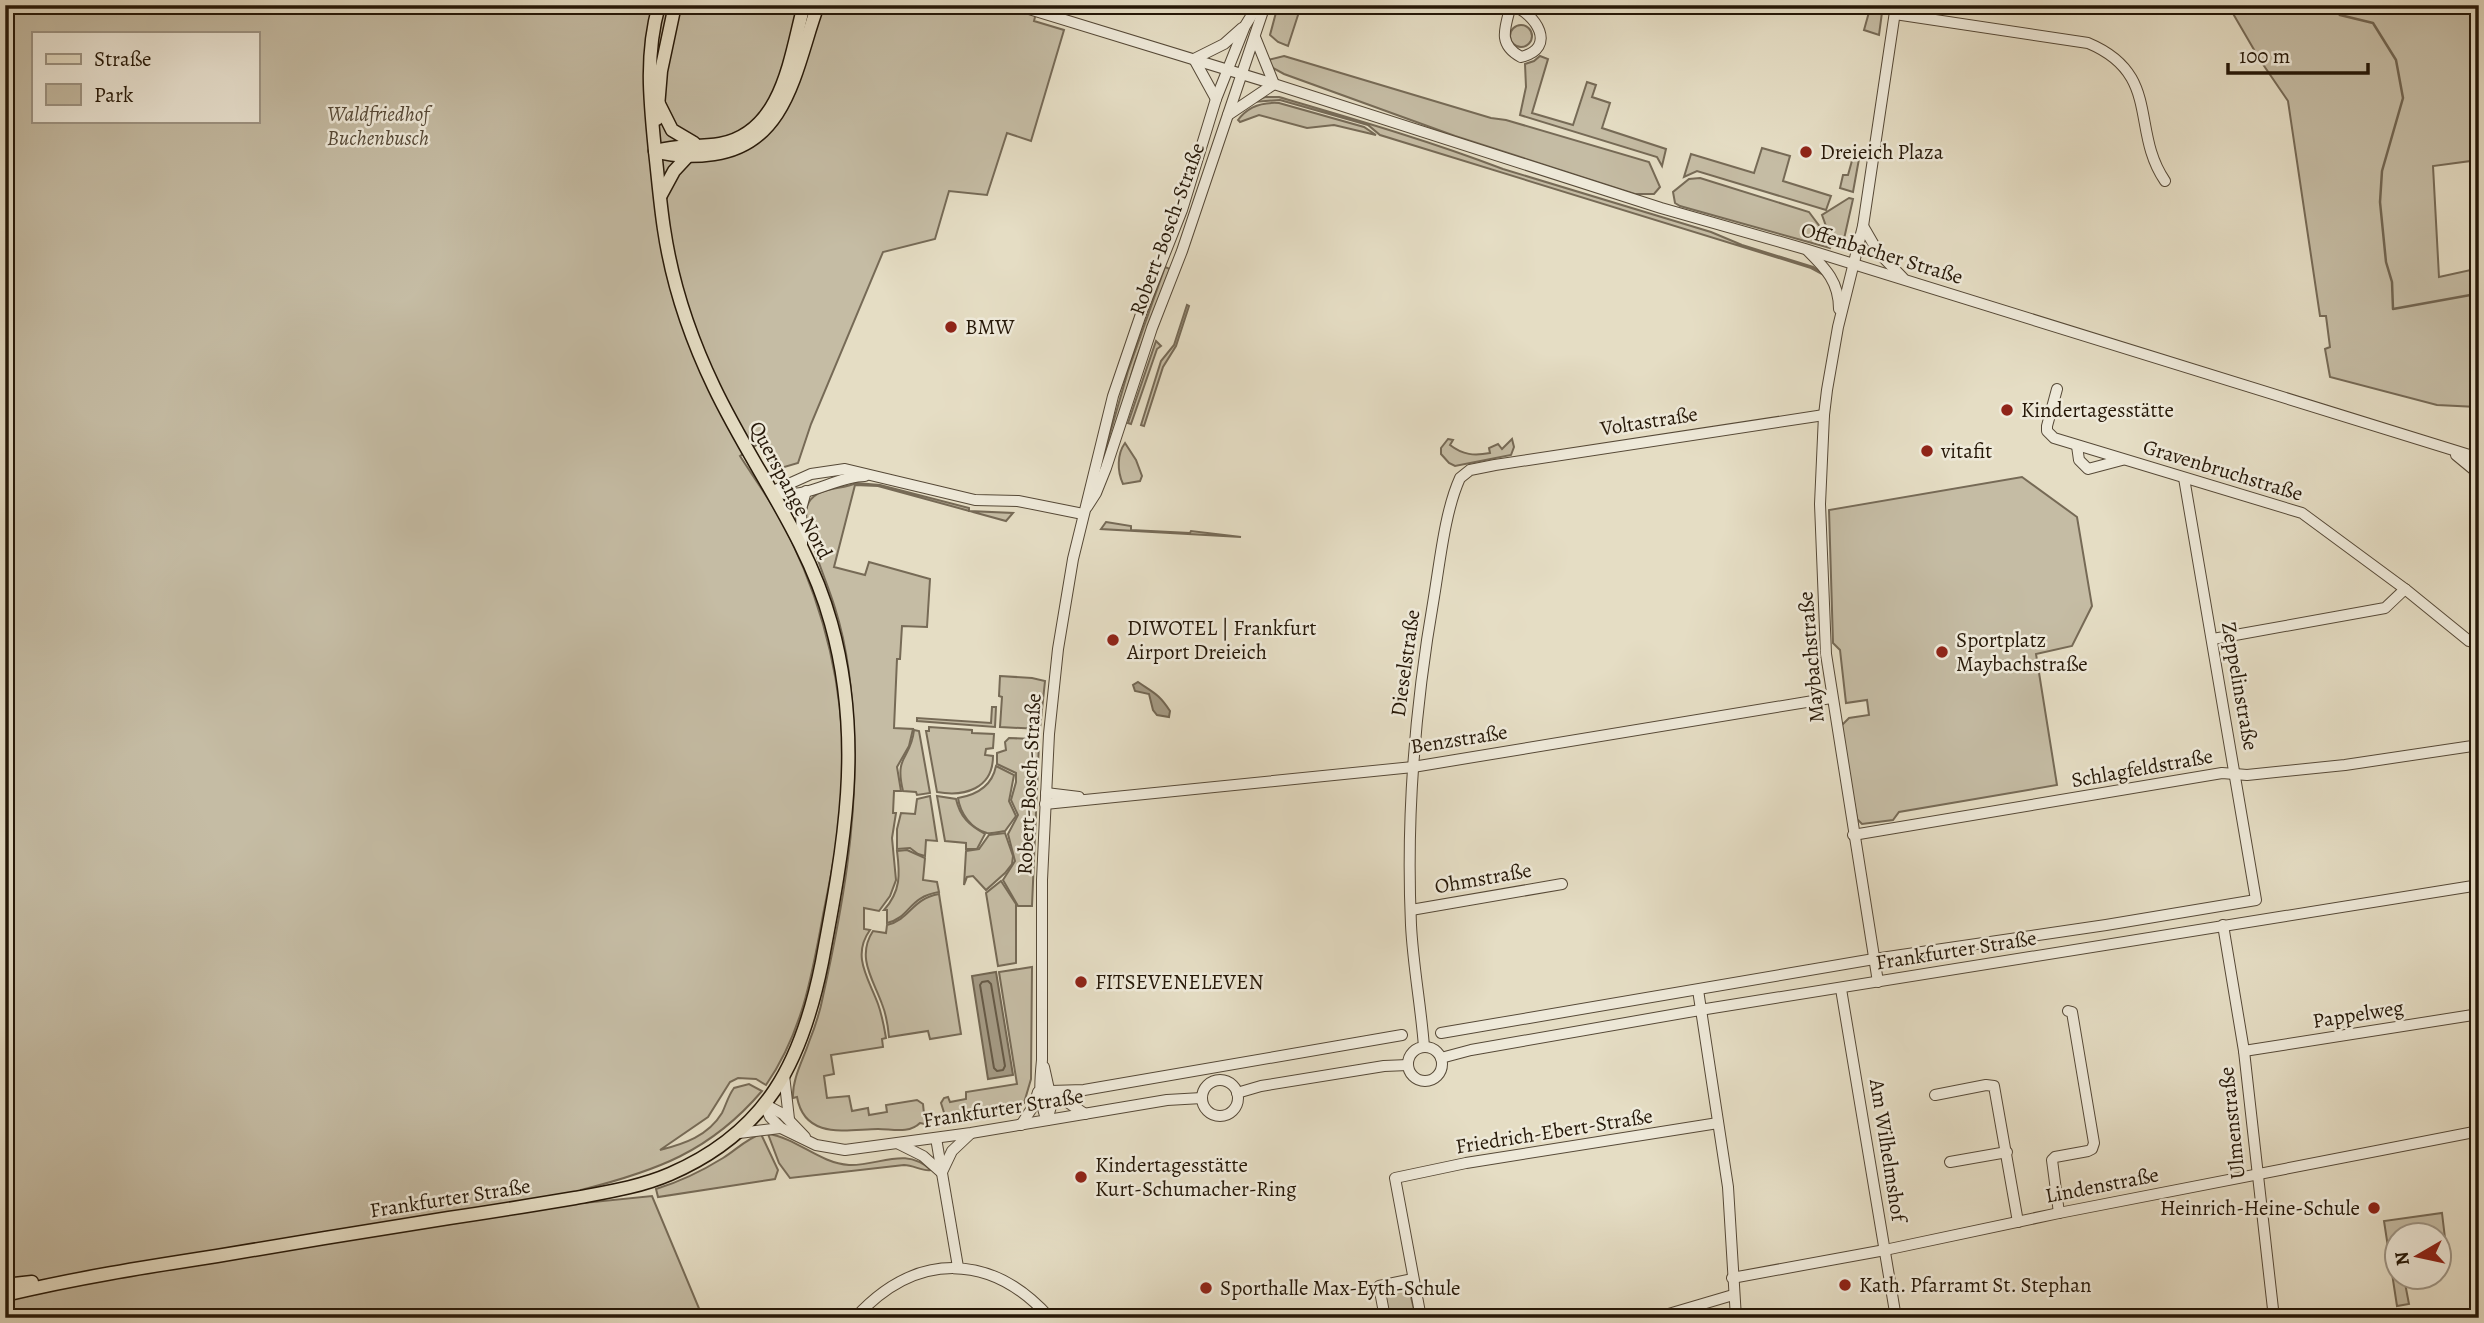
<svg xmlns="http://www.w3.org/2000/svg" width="2484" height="1323" font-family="Alegreya,serif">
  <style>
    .green { fill: #c5bca4; stroke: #766a56; stroke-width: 2; fill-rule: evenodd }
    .water { fill: #a49a84; stroke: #726652; stroke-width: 2 }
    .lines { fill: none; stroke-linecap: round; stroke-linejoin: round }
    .shore { stroke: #655946; stroke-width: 2 }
    .stream { stroke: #726652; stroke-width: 2.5 }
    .minor-casing { stroke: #564937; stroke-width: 12 }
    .major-casing { stroke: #261808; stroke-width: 15 }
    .minor { stroke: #eee9d9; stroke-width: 10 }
    .major { stroke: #e5ddc4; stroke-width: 12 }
    .poi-dot { fill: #8f2418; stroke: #eee9d9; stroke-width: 2.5 }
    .labels { text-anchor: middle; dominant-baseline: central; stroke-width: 5; stroke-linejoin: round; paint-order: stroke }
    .park-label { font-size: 21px; font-style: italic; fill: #564937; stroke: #eee9d9 }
    .poi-label { font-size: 21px; fill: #261808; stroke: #eee9d9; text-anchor: start }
    .street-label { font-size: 21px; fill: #261808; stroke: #eee9d9 }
  </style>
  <rect width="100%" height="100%" fill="#e5ddc4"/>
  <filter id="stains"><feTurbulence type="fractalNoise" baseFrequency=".00286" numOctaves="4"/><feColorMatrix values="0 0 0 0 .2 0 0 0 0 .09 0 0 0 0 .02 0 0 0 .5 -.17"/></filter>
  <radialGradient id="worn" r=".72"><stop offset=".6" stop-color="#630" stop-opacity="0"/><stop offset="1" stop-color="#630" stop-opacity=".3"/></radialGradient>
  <!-- green -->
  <g class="green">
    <path d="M5,5H1038L1034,21L1064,30L1031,141L1007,133L987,195L949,191L935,239L883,252L811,424L798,463L781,468L775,465L758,444L740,456C758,484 778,511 792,542C826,614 844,693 843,773C843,821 832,869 823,915C812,976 802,1033 766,1085L756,1079L738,1078L730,1082L708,1117L660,1150C684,1144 708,1136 722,1113C726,1105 728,1096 734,1088L749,1084L762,1091C710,1152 656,1171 581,1190L584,1203L652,1196L703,1318H5ZM33,33H257V121H33Z"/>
    <polygon points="1278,5 1299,12 1288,46 1278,42 1270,35"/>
    <polygon points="1871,5 1883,5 1879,35 1864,30"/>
    <polygon points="2228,5 2479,5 2479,266 2471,161 2433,166 2439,277 2475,269 2479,273 2479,443 2474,439 2477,407 2437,405 2330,377 2325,349 2330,347 2326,316 2320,316 2288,101 2260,60"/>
    <circle cx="1521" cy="36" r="11"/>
    <polygon points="1284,56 1491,118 1506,120 1649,162 1660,187 1654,194 1635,194 1455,136 1284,74 1273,68 1268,60"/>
    <polygon points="1540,56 1548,59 1532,113 1573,125 1587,82 1596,85 1592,97 1610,103 1602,128 1666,149 1662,166 1657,157 1520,115 1526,87 1525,64 1534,61"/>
    <path d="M1265,97H1279C1354,119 1430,141 1503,169L1711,232L1742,245L1813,267L1824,275L1811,268L1380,135L1368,125L1280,100L1253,102Z"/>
    <path d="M1279,103L1364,127L1376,135L1334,125L1307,128L1259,115L1240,122L1238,120C1248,106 1263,102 1279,103Z"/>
    <polygon points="1762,148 1790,156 1783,181 1831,196 1826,210 1697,171 1684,177 1691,154 1754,173"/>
    <polygon points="1853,157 1859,159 1853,192 1840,188 1843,175 1848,175"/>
    <polygon points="1700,178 1809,212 1832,243 1830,248 1680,206 1675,203 1673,192 1689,179"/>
    <polygon points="1849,198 1853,199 1844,239 1840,242 1831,240 1822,215"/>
    <polygon points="1165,267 1170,269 1135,362 1107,457 1098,475 1128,371"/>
    <polygon points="1187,305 1189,306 1176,346 1163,367 1144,426 1141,425 1161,361 1174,345"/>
    <polygon points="1156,341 1161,346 1157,349 1131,424 1128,423"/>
    <path d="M1448,439L1453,440L1450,445C1463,455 1474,456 1490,453L1489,448L1498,444L1502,449L1512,439L1514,447L1511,455L1455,466L1449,463L1441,454V448Z"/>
    <path d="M1125,443L1136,460L1142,476L1140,481L1123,484C1117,471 1117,454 1125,443Z"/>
    <polygon points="2022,477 2077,517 2092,606 2072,646 2036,654 2057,785 1899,812 1893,820 1862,824 1857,819 1840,727 1849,718 1869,715 1867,700 1846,703 1840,650 1833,643 1829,510"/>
    <path d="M856,483L880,485L969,508V511L1013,513L1006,521L878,486L855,485L834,567L865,575L869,562L930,579L927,627L902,626L900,659H897L894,728L913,729L909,746L897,767L901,791H894L893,813H896L892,838L896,880L890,896L879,911L864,908V929L870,930C851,956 869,979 878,1004C882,1015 884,1026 886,1038L882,1039L883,1047L831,1055L834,1074L824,1076L827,1098L849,1096L852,1111L868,1108L869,1115L887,1112L886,1105L917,1100L923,1104L925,1124L920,1123C909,1134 892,1129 878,1129C849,1129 805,1141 797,1097L793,1098C792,1079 803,1060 809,1042C815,1027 820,1012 823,996C842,910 858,822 854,734C852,691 848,649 835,608C829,588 820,568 814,548C810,534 801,516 809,502C819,486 842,490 856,483Z"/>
    <polygon points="1106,522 1131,526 1131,530 1190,533 1191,531 1241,537 1101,529"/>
    <polygon points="1000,676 1032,678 1045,681 1040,729 1000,727 1002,697 999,696"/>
    <polygon points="992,707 996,707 995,727 917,721 917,718 991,723"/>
    <path d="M929,727L972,730V733L994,734L993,748L986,749L985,755L993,756C993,789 964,797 937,792L926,731H929Z"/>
    <path d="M914,730L919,731L930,793L917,795L916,792L903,791C894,754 911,760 914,730Z"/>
    <polygon points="1009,738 1033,739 1039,743 1032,906 1018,906 1003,880 1015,861 1008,834 1018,815 1011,800 1016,782 1016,773 997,764 997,753 1006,750 1005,742"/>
    <path d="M996,766L1014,775L1009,801L1016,816L1005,831C999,832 992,834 987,833C971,829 960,813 958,798C976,795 992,786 996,766Z"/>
    <polygon points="930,796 937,841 926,840 925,856 918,854 910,848 897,849 897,829 901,813 915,814 917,799"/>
    <path d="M937,796L956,799C960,817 969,825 985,834L977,849H966V843L945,841Z"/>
    <polygon points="1005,833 1013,856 1012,864 1005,873 986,890 973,876 967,877 964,885 966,851 979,849 989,835"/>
    <path d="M907,850L925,858L923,880L937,882L939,892C908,897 911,917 887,923V910H884C901,891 900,874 897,851Z"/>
    <polygon points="1001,881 1016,904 1016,963 998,966 986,893"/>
    <path d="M939,894L961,1034L930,1039L928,1031L889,1037C888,1026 886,1014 882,1004C873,979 856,957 873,931L886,933L887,925C911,919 911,899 939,894Z"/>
    <polygon points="1032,967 1031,1079 1024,1103 1013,1113 957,1122 946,1119 941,1103 944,1098 948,1097 950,1102 966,1099 966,1092 1017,1084 999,972"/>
    <path d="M761,1134L778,1170L775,1179L658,1197L656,1189C679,1182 702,1171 723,1158C736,1150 746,1139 761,1134Z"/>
    <path d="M768,1134C797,1138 819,1163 849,1165C880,1166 905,1146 931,1170C923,1172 914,1165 904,1165L790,1178L779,1163Z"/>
    <polygon points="2442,1213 2447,1255 2439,1256 2438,1236 2396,1236 2396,1278 2404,1278 2409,1304 2397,1306 2384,1221"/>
    <polygon points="1409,1288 1416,1318 1389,1318 1383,1291"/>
  </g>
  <!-- water -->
  <g class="water">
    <path d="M1138,682C1154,693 1159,694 1170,711L1169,717L1157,715L1153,710L1149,694L1135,691L1133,685Z"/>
    <polygon points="996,972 1013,1075 988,1079 972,976"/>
  </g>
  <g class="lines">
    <!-- shore -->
    <polygon class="shore" points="988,981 991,984 1005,1066 1003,1070 997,1071 994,1068 980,985 982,982"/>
    <!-- stream -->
    <polyline class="stream" points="2330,5 2340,15 2373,23 2396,60 2403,98 2382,171 2380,202 2386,262 2392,282 2393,309 2476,294 2479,341"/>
    <defs>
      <g id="minor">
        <polyline points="1016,5 1274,84 1661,208 1805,249 2479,458"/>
        <path d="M1511,5C1536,13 1558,48 1521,57C1497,44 1505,28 1511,5Z"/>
        <path d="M1895,14L2088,43C2162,74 2130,130 2165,181"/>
        <polyline points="1255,37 1274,84"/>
        <polyline points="1194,59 1224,44 1242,28"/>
        <polyline points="1194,59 1216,99"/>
        <polyline points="1228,115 1274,84"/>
        <polyline points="1863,226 1878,252 1903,278"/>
        <path d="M1808,251C1826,269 1839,282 1839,309"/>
        <polyline points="2057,389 2047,426 2047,431 2054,438 2302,513 2405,589 2469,641 2479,644"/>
        <polyline points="2077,446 2079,460 2088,469 2122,460"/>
        <polyline points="2456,455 2479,474"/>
        <polyline points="773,491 811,474 845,469 975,500 1018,501 1083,514"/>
        <path d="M773,491C803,503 834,476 865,476"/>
        <polyline points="1087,507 1096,493 1106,468 1152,328 1182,251 1265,5"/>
        <polyline points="802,544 801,509 806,491"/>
        <polyline points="2213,639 2385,608 2405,589"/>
        <polyline points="1046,793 1079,797"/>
        <polyline points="1045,804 1413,767 1831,698"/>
        <polyline points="1853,835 2222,773 2247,775 2345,765 2479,745"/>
        <polyline points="1411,910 1562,884"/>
        <polyline points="2223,925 2244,1051 2274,1318"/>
        <polyline points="1878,982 1826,654 1820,504 1824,415 1827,390 1838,327 1863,226 1896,5"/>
        <polyline points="1841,989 1896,1318"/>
        <polyline points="1698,990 1728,1187 1736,1318"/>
        <polyline points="1441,1033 1874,959 2106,925 2256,900 2184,478"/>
        <path d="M1424,1047C1421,1006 1413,966 1411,925C1406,815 1415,706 1434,597C1440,561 1445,511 1460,478L1470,470L1495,465L1824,415"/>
        <circle cx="1425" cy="1064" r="17"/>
        <polyline points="2244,1051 2479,1014"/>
        <polyline points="1441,1058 1471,1050 1700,1010 2479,885"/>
        <polyline points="1044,1067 1052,1103 1047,1120"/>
        <polyline points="784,1075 789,1119"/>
        <circle cx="1220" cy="1098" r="18"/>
        <polyline points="1050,1091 1084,1090 1402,1035"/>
        <polyline points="1051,1091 1085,1114"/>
        <polyline points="1237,1093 1261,1086 1384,1066 1408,1065"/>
        <polyline points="1935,1095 1986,1085 1994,1086 2018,1222"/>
        <polyline points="764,1104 770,1117 781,1128 816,1145 845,1150 971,1133 1167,1100 1202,1098"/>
        <polyline points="764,1104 783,1114 805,1137"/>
        <path d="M1047,1120C1038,1101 1040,1080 1042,1060V880L1049,734L1058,649L1073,559L1113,396L1142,311L1182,210L1216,99L1245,26L1258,5"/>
        <polyline points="1021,1125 1034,1105 1038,1092"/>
        <polyline points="739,1133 780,1128"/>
        <polyline points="936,1138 958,1267"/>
        <polyline points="899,1144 923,1156 941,1172"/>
        <polyline points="1950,1162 2007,1152"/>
        <polyline points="942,1172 952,1151 970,1134"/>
        <polyline points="2059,1213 2052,1160 2055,1157 2088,1151 2092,1149 2094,1143 2072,1012 2068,1011"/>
        <polyline points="1732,1278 1885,1250 2059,1213 2479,1131"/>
        <path d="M855,1318C916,1251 991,1252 1050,1318"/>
        <polyline points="1385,1318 1379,1286 1413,1279"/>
        <polyline points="1421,1318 1395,1178 1466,1163 1718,1123"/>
        <polyline points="1655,1318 1733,1295"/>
      </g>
      <g id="major">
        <polyline points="659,104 672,130 694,143"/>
        <polyline points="657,119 661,71 675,5"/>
        <path d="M655,151C675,157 693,157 714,154C789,144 796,64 818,5"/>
        <path d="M656,151C677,144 698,148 720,144C783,132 790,57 804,5"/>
        <polyline points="661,195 674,171 687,157"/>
        <polyline points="5,1285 32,1282"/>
        <path d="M5,1295C75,1278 146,1267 217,1256C294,1243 372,1230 449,1218C491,1212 533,1205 575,1198C607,1192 640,1187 670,1174C767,1132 802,1062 822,962C844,846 864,740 831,623C807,536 752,467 714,387C690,337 672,283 664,229C660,203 658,177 655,151C650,101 645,54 659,5"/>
      </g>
    </defs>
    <!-- minor casing -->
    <use href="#minor" class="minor-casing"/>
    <!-- major casing -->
    <use href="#major" class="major-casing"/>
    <!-- minor -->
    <use href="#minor" class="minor"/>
    <!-- major -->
    <use href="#major" class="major"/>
  </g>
  <!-- markers -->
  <g class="poi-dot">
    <circle cx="1806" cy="152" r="7"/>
    <circle cx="951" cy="327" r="7"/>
    <circle cx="2007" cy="410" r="7"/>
    <circle cx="1927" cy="451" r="7"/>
    <circle cx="1113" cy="640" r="7"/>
    <circle cx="1942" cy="652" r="7"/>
    <circle cx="1081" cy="982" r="7"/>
    <circle cx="1081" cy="1177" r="7"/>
    <circle cx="2374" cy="1208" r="7"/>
    <circle cx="1845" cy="1285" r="7"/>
    <circle cx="1206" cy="1288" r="7"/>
  </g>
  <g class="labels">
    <!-- park labels -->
    <g class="park-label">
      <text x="378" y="114">Waldfriedhof<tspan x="378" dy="24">Buchenbusch</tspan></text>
    </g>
    <!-- poi labels -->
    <g class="poi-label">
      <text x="1820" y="152">Dreieich Plaza</text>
      <text x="965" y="327">BMW</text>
      <text x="2021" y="410">Kindertagesstätte</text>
      <text x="1941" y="451">vitafit</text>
      <text x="1127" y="628">DIWOTEL | Frankfurt<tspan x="1127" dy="24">Airport Dreieich</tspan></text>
      <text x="1956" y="640">Sportplatz<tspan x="1956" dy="24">Maybachstraße</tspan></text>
      <text x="1095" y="982">FITSEVENELEVEN</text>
      <text x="1095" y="1165">Kindertagesstätte<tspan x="1095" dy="24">Kurt-Schumacher-Ring</tspan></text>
      <text x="2360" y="1208" text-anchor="end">Heinrich-Heine-Schule</text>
      <text x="1859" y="1285">Kath. Pfarramt St. Stephan</text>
      <text x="1220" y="1288">Sporthalle Max-Eyth-Schule</text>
    </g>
    <!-- street labels -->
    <g class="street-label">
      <text transform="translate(1167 229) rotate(-70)">Robert-Bosch-Straße</text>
      <text transform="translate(1882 253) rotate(17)">Offenbacher Straße</text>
      <text transform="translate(1649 421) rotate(-9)">Voltastraße</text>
      <text transform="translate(2223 470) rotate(17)">Gravenbruchstraße</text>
      <text transform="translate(791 490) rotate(62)">Querspange Nord</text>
      <text transform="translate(1811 657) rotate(-95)">Maybachstraße</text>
      <text transform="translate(1405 663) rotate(-82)">Dieselstraße</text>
      <text transform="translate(2240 686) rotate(80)">Zeppelinstraße</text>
      <text transform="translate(1459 739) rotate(-9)">Benzstraße</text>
      <text transform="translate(2142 768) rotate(-10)">Schlagfeldstraße</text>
      <text transform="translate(1029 784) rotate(-87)">Robert-Bosch-Straße</text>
      <text transform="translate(1483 878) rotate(-10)">Ohmstraße</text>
      <text transform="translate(1956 950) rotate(-9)">Frankfurter Straße</text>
      <text transform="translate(2358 1014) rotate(-9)">Pappelweg</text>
      <text transform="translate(1003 1108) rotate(-9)">Frankfurter Straße</text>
      <text transform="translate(2232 1123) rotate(-96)">Ulmenstraße</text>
      <text transform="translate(1554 1131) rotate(-9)">Friedrich-Ebert-Straße</text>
      <text transform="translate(1888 1150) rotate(81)">Am Wilhelmshof</text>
      <text transform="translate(2102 1185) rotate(-11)">Lindenstraße</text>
      <text transform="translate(450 1198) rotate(-9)">Frankfurter Straße</text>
    </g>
  </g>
  <!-- margin -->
  <rect width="2484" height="1323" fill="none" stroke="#e5ddc4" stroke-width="28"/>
  <rect x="7" y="7" width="2470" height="1309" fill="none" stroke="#261808" stroke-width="3.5"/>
  <rect x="14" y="14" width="2456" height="1295" fill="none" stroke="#261808" stroke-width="2"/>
  <!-- legend -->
  <rect x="32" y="32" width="228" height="91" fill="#eee9d9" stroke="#9e9585" stroke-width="2"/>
  <rect x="46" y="54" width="35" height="10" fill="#e5ddc4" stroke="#9e9585" stroke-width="2"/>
  <text x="94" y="66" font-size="21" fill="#261808">Straße</text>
  <rect x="46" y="84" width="35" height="21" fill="#c5bca4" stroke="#9e9585" stroke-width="2"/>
  <text x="94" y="102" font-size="21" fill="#261808">Park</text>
  <!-- north arrow -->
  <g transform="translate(2418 1256) rotate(261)"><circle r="33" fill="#eee9d9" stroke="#9e9585" stroke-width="2"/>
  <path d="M0-5L12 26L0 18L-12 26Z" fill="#8f2418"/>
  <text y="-10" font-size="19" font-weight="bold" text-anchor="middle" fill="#261808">N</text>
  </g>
  <!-- scale -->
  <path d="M2228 63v10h140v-10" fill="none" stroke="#261808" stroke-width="3.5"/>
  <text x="2239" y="63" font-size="21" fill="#261808" stroke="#eee9d9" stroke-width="5" paint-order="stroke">100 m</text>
  <rect width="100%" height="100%" filter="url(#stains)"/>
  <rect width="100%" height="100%" fill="url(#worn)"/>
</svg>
